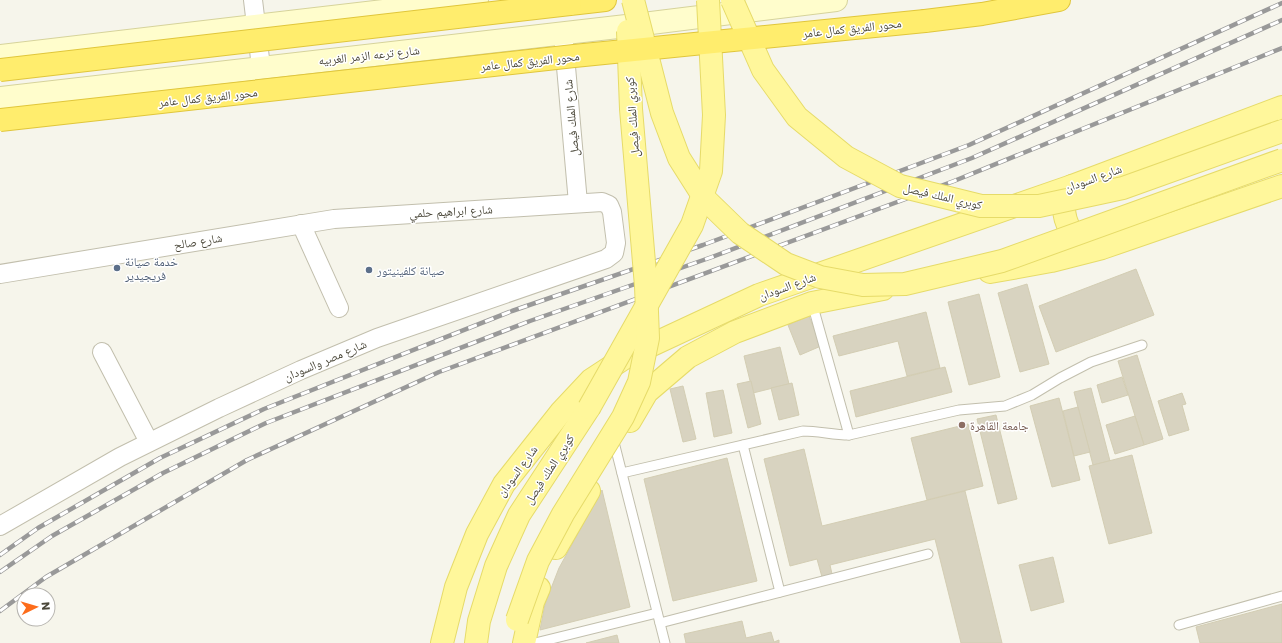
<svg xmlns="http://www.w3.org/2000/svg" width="1282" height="643" font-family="Poppins,'Noto Naskh Arabic',sans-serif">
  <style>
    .building { fill: #d8d3c0; stroke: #d3cdb3 }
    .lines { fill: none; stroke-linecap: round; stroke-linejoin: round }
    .lane-casing { stroke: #c2bfad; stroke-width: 11 }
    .street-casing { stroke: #c2bfad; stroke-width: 20 }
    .secondary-casing { stroke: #d6d39b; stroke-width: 24 }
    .primary-casing { stroke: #e6db69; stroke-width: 24 }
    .highway-casing { stroke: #e0c63b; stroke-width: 24 }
    .lane { stroke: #fff; stroke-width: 9 }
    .street { stroke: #fff; stroke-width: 18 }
    .secondary { stroke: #fffdcc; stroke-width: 22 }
    .primary { stroke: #fff79b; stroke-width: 22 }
    .highway { stroke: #ffed6d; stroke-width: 22 }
    .rail-casing { stroke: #999; stroke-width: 4.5 }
    .rail { stroke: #fff; stroke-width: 3; stroke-dasharray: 9; stroke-linecap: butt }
    .primary-bridge-casing { stroke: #e6db69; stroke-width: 24; stroke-linecap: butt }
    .highway-bridge-casing { stroke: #e0c63b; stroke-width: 24; stroke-linecap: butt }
    .primary-bridge { stroke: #fff79b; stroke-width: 22 }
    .highway-bridge { stroke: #ffed6d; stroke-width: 22 }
    .service-dot { fill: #5c6f8a; stroke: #fff; stroke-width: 1.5 }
    .education-dot { fill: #8d6e63; stroke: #fff; stroke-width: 1.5 }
    .labels { text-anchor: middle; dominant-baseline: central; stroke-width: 3; stroke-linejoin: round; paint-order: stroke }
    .street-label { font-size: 12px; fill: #4a4739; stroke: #fff }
    .service-label { font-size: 12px; fill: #4e5e75; stroke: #fff; text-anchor: start }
    .education-label { font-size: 12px; fill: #785e54; stroke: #fff; text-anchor: start }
  </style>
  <rect width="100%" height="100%" fill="#f6f5eb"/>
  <!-- building -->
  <g class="building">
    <polygon points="1136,269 1154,315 1056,352 1039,306"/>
    <polygon points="1027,284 1049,364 1020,372 998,293"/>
    <polygon points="979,294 1000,377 969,385 948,302"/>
    <polygon points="926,312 940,368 907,376 898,341 839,356 833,336"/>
    <polygon points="809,316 821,346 800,355 788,325"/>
    <polygon points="780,347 789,384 753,393 744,356"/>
    <polygon points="1137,355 1163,439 1144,445 1118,361"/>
    <polygon points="945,367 952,392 856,417 850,391"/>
    <polygon points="1122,377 1128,395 1102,403 1097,385"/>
    <polygon points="751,381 761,424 748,428 737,384"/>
    <polygon points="792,383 799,415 779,420 771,388"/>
    <polygon points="683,386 696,439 683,442 670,389"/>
    <polygon points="1091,388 1110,461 1093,465 1074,392"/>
    <polygon points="723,390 732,433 714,437 706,393"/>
    <polygon points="1182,393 1186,404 1182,405 1189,430 1169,436 1158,401"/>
    <polygon points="1059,398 1080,480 1052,487 1030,406"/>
    <polygon points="1078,407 1090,452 1074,456 1063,411"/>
    <polygon points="996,415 1017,499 998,504 977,419"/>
    <polygon points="1135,416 1144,445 1115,454 1106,425"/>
    <polygon points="968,424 983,486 927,500 911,438"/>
    <polygon points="804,449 822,526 965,491 1002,643 961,643 935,539 830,565 832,574 822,577 817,559 790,566 764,459"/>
    <polygon points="1132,455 1152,533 1109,544 1089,466"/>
    <polygon points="727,458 757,581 673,601 644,479"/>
    <polygon points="602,490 630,607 540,630 545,604 559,568"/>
    <polygon points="1053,557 1064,602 1031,611 1019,565"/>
    <polygon points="1282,604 1282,643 1200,643 1196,627"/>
    <polygon points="742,621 746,638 771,632 774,642 779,640 779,643 686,643 684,634"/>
    <polygon points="617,635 619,643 586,643"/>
  </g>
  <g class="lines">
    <defs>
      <g id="lane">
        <polyline points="812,303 849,435"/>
        <polyline points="743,445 780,592"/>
        <polyline points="615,446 665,643"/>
        <path d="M622,473L803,431C819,431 833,435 849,435L959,410L1005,406L1032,395L1060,378L1091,362L1142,345"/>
        <polyline points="660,623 928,554"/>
        <polyline points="1179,625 1282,596"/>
        <polyline points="535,643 657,613"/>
      </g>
      <g id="street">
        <polyline points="253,0 261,67"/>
        <polyline points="563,33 578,203"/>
        <polyline points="301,224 339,308"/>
        <polyline points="0,274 334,219 602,202 609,205 612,212 616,243 614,253 606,259 377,338 301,370 219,408 120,457 0,526"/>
        <polyline points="102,352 149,442"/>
      </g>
      <g id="secondary">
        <polyline points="0,56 477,0"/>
        <polyline points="0,98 635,25 836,0"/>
      </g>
      <g id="primary">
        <path d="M1072,186C1070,192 1064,200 1064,207C1064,223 1073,240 1089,244"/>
        <polyline points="990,272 1051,261 1102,248 1282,186"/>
        <polyline points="630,421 647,392 688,357 735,332 812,303 883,289"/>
        <polyline points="556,548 589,491"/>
        <polyline points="442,643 456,587 477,534 504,484 561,412 591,380 626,357 759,295 1072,186 1282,107"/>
        <polyline points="476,643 479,621 496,566 519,515 589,408"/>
        <polyline points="524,643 533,602 539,588"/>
      </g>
      <g id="highway">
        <polyline points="570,4 605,0"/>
        <polyline points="925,21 982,14 1059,0"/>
      </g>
    </defs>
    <!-- lane casing -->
    <use href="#lane" class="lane-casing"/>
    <!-- street casing -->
    <use href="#street" class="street-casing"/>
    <!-- secondary casing -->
    <use href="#secondary" class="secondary-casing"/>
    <!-- primary casing -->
    <use href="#primary" class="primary-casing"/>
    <!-- highway casing -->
    <use href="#highway" class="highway-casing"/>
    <!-- lane -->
    <use href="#lane" class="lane"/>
    <!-- street -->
    <use href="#street" class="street"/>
    <!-- secondary -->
    <use href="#secondary" class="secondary"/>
    <!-- primary -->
    <use href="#primary" class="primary"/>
    <!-- highway -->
    <use href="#highway" class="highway"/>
    <defs>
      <g id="rail">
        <polyline points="0,555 38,528 160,458 264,409 512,311 703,245 969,145 1282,3"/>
        <polyline points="0,572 52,536 163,473 266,423 530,321 712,257 972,158 1282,20"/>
        <polyline points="0,611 46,577 247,460 439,372 954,181 1282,48"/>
      </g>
    </defs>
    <!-- rail casing -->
    <use href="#rail" class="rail-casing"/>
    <!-- rail -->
    <use href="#rail" class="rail"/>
    <defs>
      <g id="primary-bridge">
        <polyline points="633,0 662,113 679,158 705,199 740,233 786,264 820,277 863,285 905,284 1002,261 1282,160"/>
        <polyline points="732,0 763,70 797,117 846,157 900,186 981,206 1039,206 1123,188 1282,131"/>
        <polyline points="589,408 692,225 711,171 714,115 708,0"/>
        <polyline points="517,620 538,561 563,514 623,417 639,382 648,338 646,286 631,109 628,31"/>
      </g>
      <g id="highway-bridge">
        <polyline points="0,70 570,4"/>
        <polyline points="0,120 574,56 925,21"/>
      </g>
    </defs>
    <!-- primary-bridge casing -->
    <use href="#primary-bridge" class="primary-bridge-casing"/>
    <!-- highway-bridge casing -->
    <use href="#highway-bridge" class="highway-bridge-casing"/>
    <!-- primary-bridge -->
    <use href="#primary-bridge" class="primary-bridge"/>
    <!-- highway-bridge -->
    <use href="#highway-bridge" class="highway-bridge"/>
  </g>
  <!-- markers -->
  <g class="service-dot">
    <circle cx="117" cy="268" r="4"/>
    <circle cx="369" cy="270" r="4"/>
  </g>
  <circle class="education-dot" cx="962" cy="425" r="4"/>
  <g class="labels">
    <!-- street labels -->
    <g class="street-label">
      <text transform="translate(852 28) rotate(-6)">محور الفريق كمال عامر</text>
      <text transform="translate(369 55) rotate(-6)">شارع ترعه الزمر الغربيه</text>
      <text transform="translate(530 61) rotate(-6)">محور الفريق كمال عامر</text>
      <text transform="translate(208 97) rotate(-6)">محور الفريق كمال عامر</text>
      <text transform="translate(632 117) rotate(-94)">كوبري الملك فيصل</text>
      <text transform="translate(571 118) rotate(-95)">شارع الملك فيصل</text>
      <text transform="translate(1093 178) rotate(-20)">شارع السودان</text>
      <text transform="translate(943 196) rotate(13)">كوبري الملك فيصل</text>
      <text transform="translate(451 211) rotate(-3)">شارع ابراهيم حلمي</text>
      <text transform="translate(198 241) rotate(-9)">شارع صالح</text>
      <text transform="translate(787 286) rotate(-20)">شارع السودان</text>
      <text transform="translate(325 360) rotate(-23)">شارع مصر والسودان</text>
      <text transform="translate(549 469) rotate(-57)">كوبري الملك فيصل</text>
      <text transform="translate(517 471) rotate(-54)">شارع السودان</text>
    </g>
    <!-- service labels -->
    <g class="service-label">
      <text x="125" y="261">خدمة صيانة<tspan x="125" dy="14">فريجيدير</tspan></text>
      <text x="377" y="270">صيانة كلفينيتور</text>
    </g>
    <!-- education labels -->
    <g class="education-label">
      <text x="970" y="425">جامعة القاهرة</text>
    </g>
  </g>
  <!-- north arrow -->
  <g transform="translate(36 607) rotate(85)"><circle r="19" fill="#ffffff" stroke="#b7b5b0"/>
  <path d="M0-3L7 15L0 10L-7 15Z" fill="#fd6c1b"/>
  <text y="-6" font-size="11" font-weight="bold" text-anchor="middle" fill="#4a4739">N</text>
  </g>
</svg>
